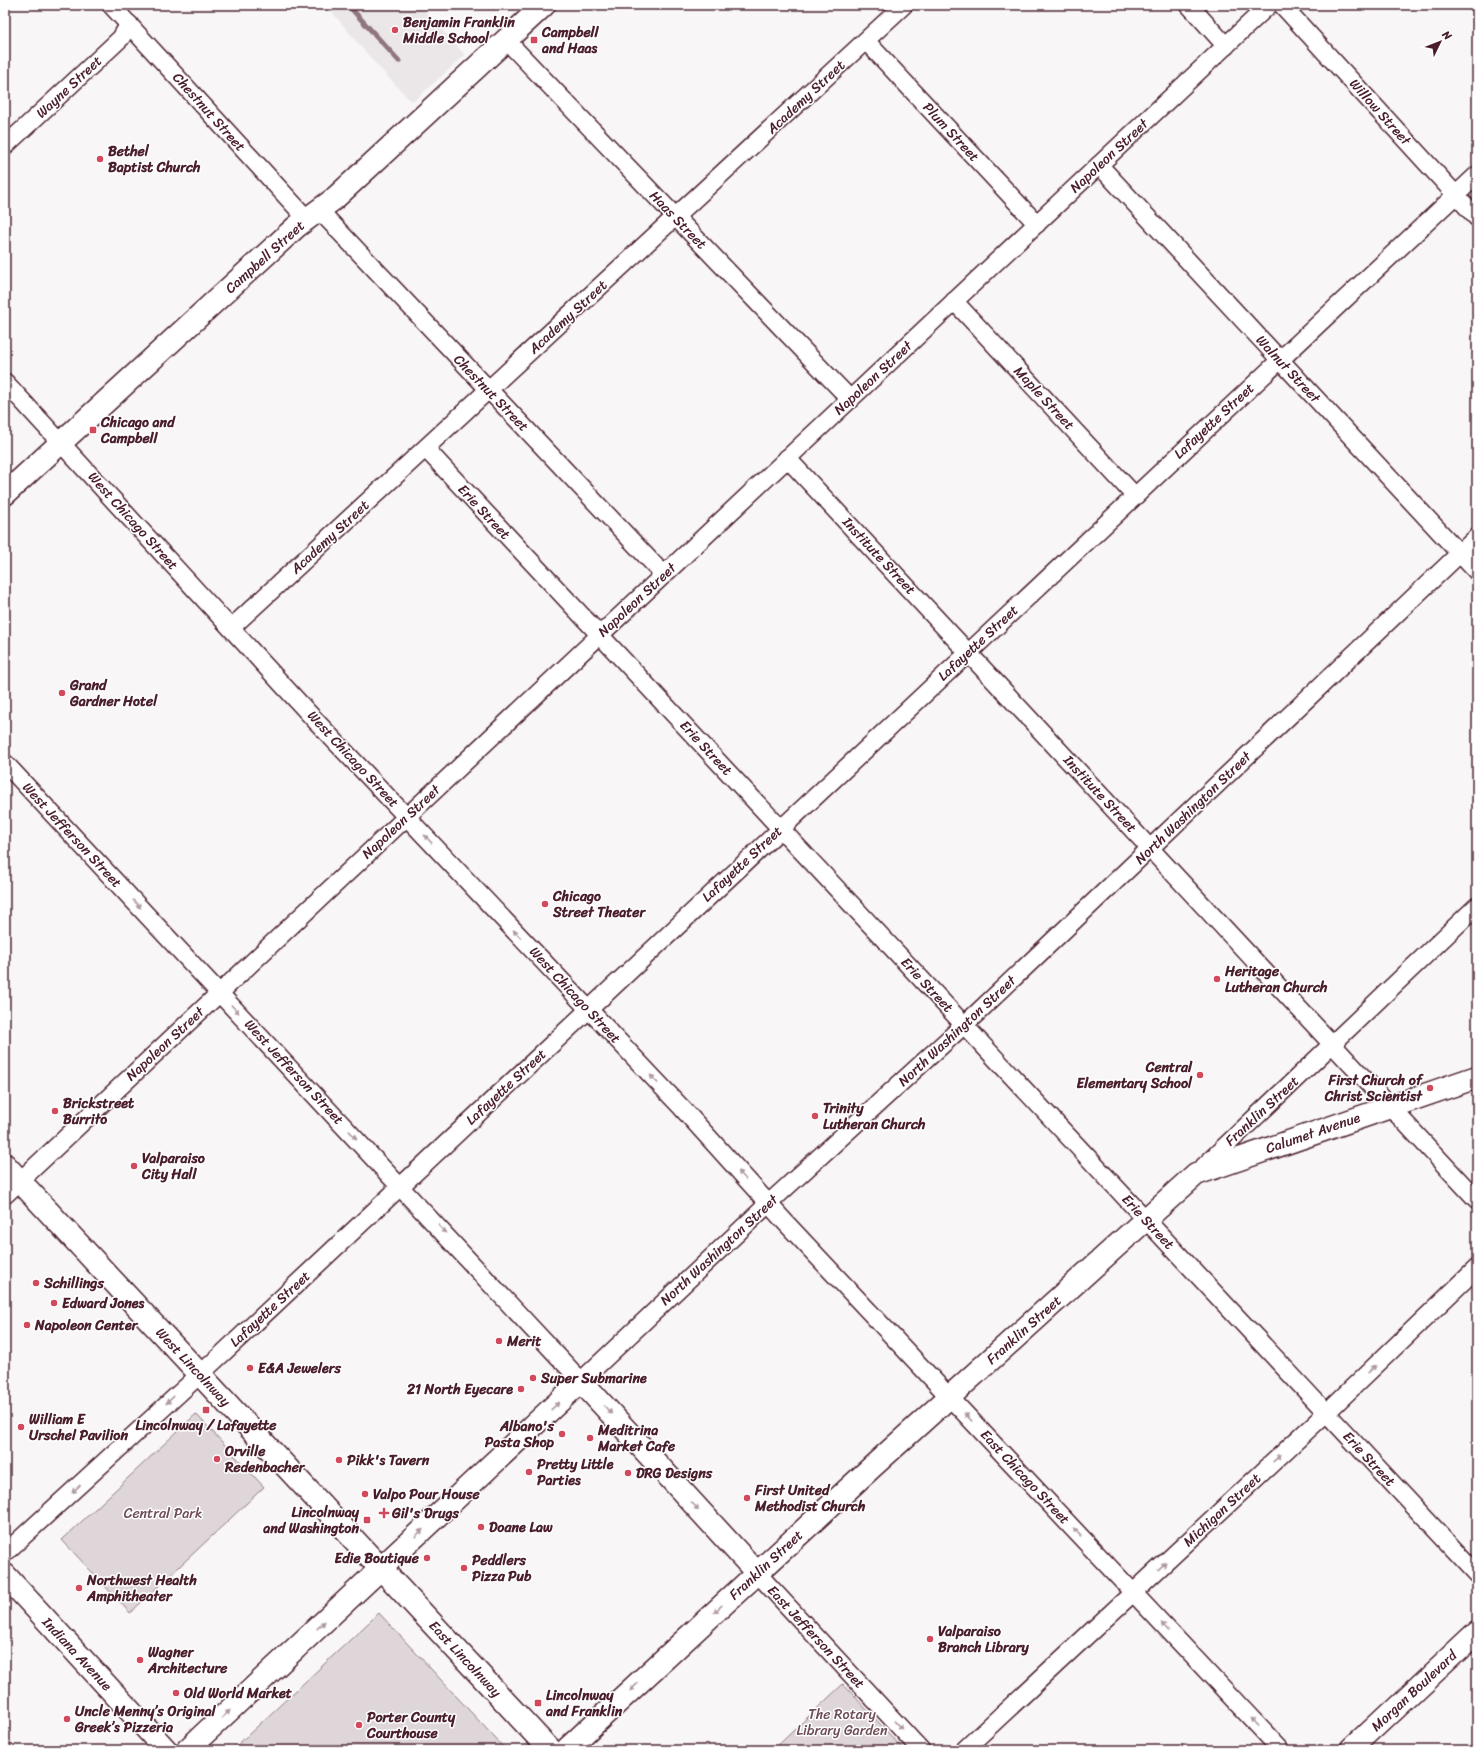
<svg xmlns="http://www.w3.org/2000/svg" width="1482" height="1755" font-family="Sriracha,sans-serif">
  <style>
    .built { fill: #ebe6e8 }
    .green { fill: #ded6d9; stroke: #947a82 }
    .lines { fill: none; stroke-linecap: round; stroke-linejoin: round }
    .stream { stroke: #8f747b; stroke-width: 5 }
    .street-casing { stroke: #4a1f2b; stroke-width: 20 }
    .secondary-casing { stroke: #4a1f2b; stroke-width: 25 }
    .primary-casing { stroke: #4a1f2b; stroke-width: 25 }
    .street { stroke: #fff; stroke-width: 17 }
    .secondary { stroke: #fff; stroke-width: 22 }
    .primary { stroke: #fff; stroke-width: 22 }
    .oneway { fill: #ae9aa0 }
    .poi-dot { fill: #d1495b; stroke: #fff; stroke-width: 1.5 }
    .labels { text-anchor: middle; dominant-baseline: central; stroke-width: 3; stroke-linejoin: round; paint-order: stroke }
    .poi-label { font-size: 14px; font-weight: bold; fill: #4a1f2b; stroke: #fff; text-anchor: start }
    .street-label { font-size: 14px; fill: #4a1f2b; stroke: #fff }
    .park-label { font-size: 14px; fill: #6f4d56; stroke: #fff }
  </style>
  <rect width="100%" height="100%" fill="#f8f6f7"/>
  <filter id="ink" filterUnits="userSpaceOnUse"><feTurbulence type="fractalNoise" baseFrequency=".025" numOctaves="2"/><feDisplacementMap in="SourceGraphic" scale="8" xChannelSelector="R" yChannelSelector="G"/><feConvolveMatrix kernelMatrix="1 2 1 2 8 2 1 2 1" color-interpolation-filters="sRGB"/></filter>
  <g filter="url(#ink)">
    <!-- built -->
    <polygon class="built" points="326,5 419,5 465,55 416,99 411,101 375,63"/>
    <!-- green -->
    <g class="green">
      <polygon points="196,1414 264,1487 130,1613 62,1540"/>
      <polygon points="379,1613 506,1750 232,1750"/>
      <polygon points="843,1684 904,1750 773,1750"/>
    </g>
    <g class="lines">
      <!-- stream -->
      <polyline class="stream" points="348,5 399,61"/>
      <defs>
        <g id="street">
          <polyline points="111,5 307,219"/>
          <polyline points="1189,5 1226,46"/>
          <polyline points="1282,5 1477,218"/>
          <polyline points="506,40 850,399"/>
          <polyline points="866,41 1037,224"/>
          <polyline points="5,146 121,38 129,24"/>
          <polyline points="1099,165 1477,572"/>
          <polyline points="320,211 664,575"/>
          <polyline points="954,301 1135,496"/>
          <polyline points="5,382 314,719 682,1108 785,1222 1281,1750"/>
          <polyline points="426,449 1477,1574"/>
          <polyline points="787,458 1477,1200"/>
          <polyline points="231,628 904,5"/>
          <polyline points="5,763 581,1381 768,1204 977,1013 1477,537"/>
          <polyline points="1198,1172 1477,906"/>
          <polyline points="5,1195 1269,5"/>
          <polyline points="5,1553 221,1355 1477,175"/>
          <polyline points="757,1573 921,1750"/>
          <polyline points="964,1750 1326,1413 1477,1268"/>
        </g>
        <g id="secondary">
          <polyline points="5,494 296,227 334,199 544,5"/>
          <polyline points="5,1575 166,1750"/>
          <polyline points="187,1750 581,1381 757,1573"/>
          <polyline points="566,1750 872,1467 1196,1174 1477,1077"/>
          <polyline points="1351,1750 1477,1632"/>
        </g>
        <polyline id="primary" points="5,1165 550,1750"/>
      </defs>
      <!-- street casing -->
      <use href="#street" class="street-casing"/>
      <!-- secondary casing -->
      <use href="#secondary" class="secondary-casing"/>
      <!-- primary casing -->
      <use href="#primary" class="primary-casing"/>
      <!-- street -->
      <use href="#street" class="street"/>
      <!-- secondary -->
      <use href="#secondary" class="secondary"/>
      <!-- primary -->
      <use href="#primary" class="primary"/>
    </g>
    <!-- one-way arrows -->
    <defs><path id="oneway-solid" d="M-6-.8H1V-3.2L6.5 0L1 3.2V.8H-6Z"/></defs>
    <g class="oneway">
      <use href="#oneway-solid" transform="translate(428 839) rotate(-133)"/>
      <use href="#oneway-solid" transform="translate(137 904) rotate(47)"/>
      <use href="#oneway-solid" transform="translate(517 934) rotate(-133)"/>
      <use href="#oneway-solid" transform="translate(235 1009) rotate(47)"/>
      <use href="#oneway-solid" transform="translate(654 1079) rotate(-133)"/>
      <use href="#oneway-solid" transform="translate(353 1135) rotate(47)"/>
      <use href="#oneway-solid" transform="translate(742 1175) rotate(-132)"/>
      <use href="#oneway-solid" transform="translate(442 1229) rotate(47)"/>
      <use href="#oneway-solid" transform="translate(1372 1369) rotate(-44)"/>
      <use href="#oneway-solid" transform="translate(170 1400) rotate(137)"/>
      <use href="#oneway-solid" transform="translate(555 1406) rotate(-43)"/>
      <use href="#oneway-solid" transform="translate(608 1410) rotate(48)"/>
      <use href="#oneway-solid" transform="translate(968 1417) rotate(-133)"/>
      <use href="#oneway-solid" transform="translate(1277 1458) rotate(-43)"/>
      <use href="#oneway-solid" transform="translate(76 1489) rotate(137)"/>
      <use href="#oneway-solid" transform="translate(695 1506) rotate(48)"/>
      <use href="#oneway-solid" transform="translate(1077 1532) rotate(-133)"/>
      <use href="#oneway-solid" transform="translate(419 1533) rotate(-43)"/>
      <use href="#oneway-solid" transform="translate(1162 1566) rotate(-43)"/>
      <use href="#oneway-solid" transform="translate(718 1609) rotate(137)"/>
      <use href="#oneway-solid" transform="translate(321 1625) rotate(-43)"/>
      <use href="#oneway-solid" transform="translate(1165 1627) rotate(-133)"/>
      <use href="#oneway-solid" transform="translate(634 1687) rotate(137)"/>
      <use href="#oneway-solid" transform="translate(226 1714) rotate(-43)"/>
      <use href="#oneway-solid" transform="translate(1255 1722) rotate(-133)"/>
      <use href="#oneway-solid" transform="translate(898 1725) rotate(47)"/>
    </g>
  </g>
  <!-- markers -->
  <g class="poi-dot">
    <circle cx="395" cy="30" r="4"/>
    <rect x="530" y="36" width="8" height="8" rx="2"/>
    <circle cx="100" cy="159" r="4"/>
    <rect x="89" y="426" width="8" height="8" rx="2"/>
    <circle cx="62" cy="693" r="4"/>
    <circle cx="545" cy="904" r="4"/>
    <circle cx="1217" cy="979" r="4"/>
    <circle cx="1200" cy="1075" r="4"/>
    <circle cx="1430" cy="1088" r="4"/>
    <circle cx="55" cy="1111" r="4"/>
    <circle cx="815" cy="1116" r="4"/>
    <circle cx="134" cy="1166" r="4"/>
    <circle cx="36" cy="1283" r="4"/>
    <circle cx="54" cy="1303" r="4"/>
    <circle cx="27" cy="1325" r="4"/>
    <circle cx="499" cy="1341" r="4"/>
    <circle cx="250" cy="1368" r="4"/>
    <circle cx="533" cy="1378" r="4"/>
    <circle cx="521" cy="1389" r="4"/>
    <rect x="202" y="1406" width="8" height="8" rx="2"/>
    <circle cx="21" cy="1427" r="4"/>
    <circle cx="562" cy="1434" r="4"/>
    <circle cx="590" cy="1438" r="4"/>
    <circle cx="217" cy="1459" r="4"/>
    <circle cx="339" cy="1460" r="4"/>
    <circle cx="529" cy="1472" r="4"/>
    <circle cx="628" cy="1473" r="4"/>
    <circle cx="365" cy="1494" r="4"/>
    <circle cx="747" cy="1498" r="4"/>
    <path d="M382 1507h4v4h4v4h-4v4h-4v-4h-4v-4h4z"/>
    <rect x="363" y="1516" width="8" height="8" rx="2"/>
    <circle cx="481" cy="1527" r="4"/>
    <circle cx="427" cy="1558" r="4"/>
    <circle cx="464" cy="1568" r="4"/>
    <circle cx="79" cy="1588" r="4"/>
    <circle cx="930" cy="1639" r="4"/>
    <circle cx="140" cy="1660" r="4"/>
    <circle cx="176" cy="1693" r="4"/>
    <rect x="534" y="1699" width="8" height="8" rx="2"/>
    <circle cx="67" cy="1719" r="4"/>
    <circle cx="359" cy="1725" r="4"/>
  </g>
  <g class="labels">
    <!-- poi labels -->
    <g class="poi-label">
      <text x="403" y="22">Benjamin Franklin<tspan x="403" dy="16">Middle School</tspan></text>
      <text x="542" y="32">Campbell<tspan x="542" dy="16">and Haas</tspan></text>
      <text x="108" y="151">Bethel<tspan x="108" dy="16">Baptist Church</tspan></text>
      <text x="101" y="422">Chicago and<tspan x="101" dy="16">Campbell</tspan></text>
      <text x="70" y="685">Grand<tspan x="70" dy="16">Gardner Hotel</tspan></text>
      <text x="553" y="896">Chicago<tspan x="553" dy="16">Street Theater</tspan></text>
      <text x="1225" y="971">Heritage<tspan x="1225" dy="16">Lutheran Church</tspan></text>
      <text x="1192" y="1067" text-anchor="end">Central<tspan x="1192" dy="16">Elementary School</tspan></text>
      <text x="1422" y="1080" text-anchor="end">First Church of<tspan x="1422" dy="16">Christ Scientist</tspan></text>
      <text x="63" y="1103">Brickstreet<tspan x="63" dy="16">Burrito</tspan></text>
      <text x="823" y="1108">Trinity<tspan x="823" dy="16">Lutheran Church</tspan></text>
      <text x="142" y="1158">Valparaiso<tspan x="142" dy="16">City Hall</tspan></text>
      <text x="44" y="1283">Schillings</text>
      <text x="62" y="1303">Edward Jones</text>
      <text x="35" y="1325">Napoleon Center</text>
      <text x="507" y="1341">Merit</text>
      <text x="258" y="1368">E&amp;A Jewelers</text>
      <text x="541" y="1378">Super Submarine</text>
      <text x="513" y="1389" text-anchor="end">21 North Eyecare</text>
      <text x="29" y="1419">William E<tspan x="29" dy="16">Urschel Pavilion</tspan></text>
      <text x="206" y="1425" text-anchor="middle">Lincolnway / Lafayette</text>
      <text x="554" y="1426" text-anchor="end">Albano's<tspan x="554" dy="16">Pasta Shop</tspan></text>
      <text x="598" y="1430">Meditrina<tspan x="598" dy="16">Market Cafe</tspan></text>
      <text x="225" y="1451">Orville<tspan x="225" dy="16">Redenbacher</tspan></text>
      <text x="347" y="1460">Pikk's Tavern</text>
      <text x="537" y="1464">Pretty Little<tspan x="537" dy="16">Parties</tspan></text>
      <text x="636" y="1473">DRG Designs</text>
      <text x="755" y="1490">First United<tspan x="755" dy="16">Methodist Church</tspan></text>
      <text x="373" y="1494">Valpo Pour House</text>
      <text x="359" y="1512" text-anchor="end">Lincolnway<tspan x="359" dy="16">and Washington</tspan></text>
      <text x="392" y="1513">Gil's Drugs</text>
      <text x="489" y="1527">Doane Law</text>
      <text x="419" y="1558" text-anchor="end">Edie Boutique</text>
      <text x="472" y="1560">Peddlers<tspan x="472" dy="16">Pizza Pub</tspan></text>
      <text x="87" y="1580">Northwest Health<tspan x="87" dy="16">Amphitheater</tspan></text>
      <text x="938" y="1631">Valparaiso<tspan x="938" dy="16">Branch Library</tspan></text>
      <text x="148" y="1652">Wagner<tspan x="148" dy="16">Architecture</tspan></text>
      <text x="184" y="1693">Old World Market</text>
      <text x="546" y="1695">Lincolnway<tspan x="546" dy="16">and Franklin</tspan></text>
      <text x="75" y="1711">Uncle Menny’s Original<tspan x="75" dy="16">Greek’s Pizzeria</tspan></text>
      <text x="367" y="1717">Porter County<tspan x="367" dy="16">Courthouse</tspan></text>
    </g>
    <!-- street labels -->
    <g class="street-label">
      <text transform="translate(69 87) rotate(-43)">Wayne Street</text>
      <text transform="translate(806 97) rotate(-43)">Academy Street</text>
      <text transform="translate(209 112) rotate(48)">Chestnut Street</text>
      <text transform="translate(1380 112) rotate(48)">Willow Street</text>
      <text transform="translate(951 132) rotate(47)">Plum Street</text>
      <text transform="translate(1109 156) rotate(-43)">Napoleon Street</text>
      <text transform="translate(678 220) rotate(46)">Haas Street</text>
      <text transform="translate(265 257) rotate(-42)">Campbell Street</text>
      <text transform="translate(568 317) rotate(-43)">Academy Street</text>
      <text transform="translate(1288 369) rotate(47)">Walnut Street</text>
      <text transform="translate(873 378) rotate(-43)">Napoleon Street</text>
      <text transform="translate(491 393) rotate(46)">Chestnut Street</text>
      <text transform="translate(1044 398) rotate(47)">Maple Street</text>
      <text transform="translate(1214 421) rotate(-43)">Lafayette Street</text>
      <text transform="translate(484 512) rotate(47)">Erie Street</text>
      <text transform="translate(133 521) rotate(48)">West Chicago Street</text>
      <text transform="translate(330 537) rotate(-43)">Academy Street</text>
      <text transform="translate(879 556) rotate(47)">Institute Street</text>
      <text transform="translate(637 600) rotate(-43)">Napoleon Street</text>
      <text transform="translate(978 643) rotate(-43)">Lafayette Street</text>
      <text transform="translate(706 748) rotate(47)">Erie Street</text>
      <text transform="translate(353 759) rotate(47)">West Chicago Street</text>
      <text transform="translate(1100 794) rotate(47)">Institute Street</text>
      <text transform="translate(1193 808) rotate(-44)">North Washington Street</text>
      <text transform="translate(401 822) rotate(-43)">Napoleon Street</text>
      <text transform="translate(72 835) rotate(47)">West Jefferson Street</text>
      <text transform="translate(742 864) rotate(-43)">Lafayette Street</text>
      <text transform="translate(927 985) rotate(47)">Erie Street</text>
      <text transform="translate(575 995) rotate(47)">West Chicago Street</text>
      <text transform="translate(957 1031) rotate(-43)">North Washington Street</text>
      <text transform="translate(165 1044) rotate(-43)">Napoleon Street</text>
      <text transform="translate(294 1072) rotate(47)">West Jefferson Street</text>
      <text transform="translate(506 1087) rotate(-43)">Lafayette Street</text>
      <text transform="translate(1262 1111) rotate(-43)">Franklin Street</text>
      <text transform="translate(1313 1133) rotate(-19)">Calumet Avenue</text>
      <text transform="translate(1148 1222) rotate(47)">Erie Street</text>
      <text transform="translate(719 1250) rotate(-43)">North Washington Street</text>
      <text transform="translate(270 1309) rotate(-43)">Lafayette Street</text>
      <text transform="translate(1024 1330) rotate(-42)">Franklin Street</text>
      <text transform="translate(193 1367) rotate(47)">West Lincolnway</text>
      <text transform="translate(1369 1459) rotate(47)">Erie Street</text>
      <text transform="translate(1025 1477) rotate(47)">East Chicago Street</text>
      <text transform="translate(1222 1510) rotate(-43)">Michigan Street</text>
      <text transform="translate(766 1565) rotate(-43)">Franklin Street</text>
      <text transform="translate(816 1637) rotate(47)">East Jefferson Street</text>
      <text transform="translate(77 1654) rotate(47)">Indiana Avenue</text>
      <text transform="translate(465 1659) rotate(47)">East Lincolnway</text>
      <text transform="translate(1414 1691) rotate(-43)">Morgan Boulevard</text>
    </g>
    <!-- park labels -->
    <g class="park-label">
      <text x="163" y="1513">Central Park</text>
      <text x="842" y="1714">The Rotary<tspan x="842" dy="16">Library Garden</tspan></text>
    </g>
  </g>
  <!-- margin -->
  <rect width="1482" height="1755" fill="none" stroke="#fff" stroke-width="20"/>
  <rect x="10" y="10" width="1462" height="1735" fill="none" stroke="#4a1f2b" stroke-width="1.5" filter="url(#ink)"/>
  <!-- north arrow -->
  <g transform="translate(1440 42) rotate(47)" stroke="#ffffff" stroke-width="3" paint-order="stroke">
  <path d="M0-3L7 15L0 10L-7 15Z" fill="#4a1f2b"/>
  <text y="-6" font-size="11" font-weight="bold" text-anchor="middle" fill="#4a1f2b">N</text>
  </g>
</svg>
